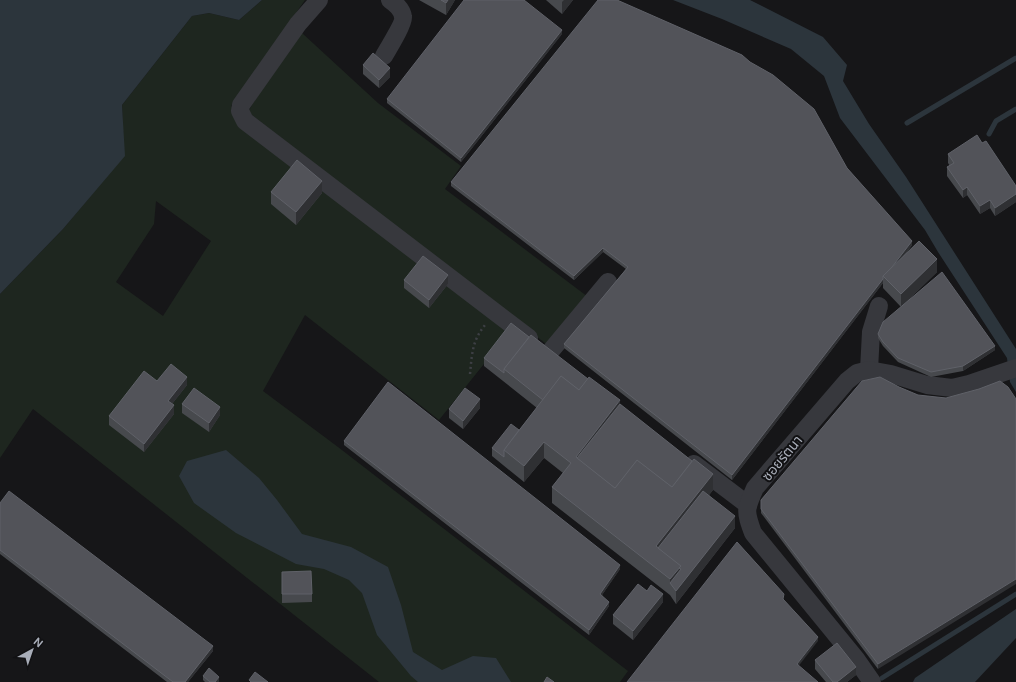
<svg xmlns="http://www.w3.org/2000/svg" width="1016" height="682" font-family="'DM Sans','Noto Sans Thai',sans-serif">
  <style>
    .green { fill: #1e261f; fill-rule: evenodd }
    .water { fill: #2c353c }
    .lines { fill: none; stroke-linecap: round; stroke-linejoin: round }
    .stream { stroke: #2c353c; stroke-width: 5 }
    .path { stroke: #3d3f44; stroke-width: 2.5; stroke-dasharray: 2 3; stroke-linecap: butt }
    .minor { stroke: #37383d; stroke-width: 18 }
    .wall { fill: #47494d }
    .shaded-wall { fill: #2f3033 }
    .building { fill: #525359; stroke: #5f6168 }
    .labels { text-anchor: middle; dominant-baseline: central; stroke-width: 4; stroke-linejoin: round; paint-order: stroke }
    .street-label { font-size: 14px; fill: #a8adb8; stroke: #111113 }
  </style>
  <rect width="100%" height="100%" fill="#161618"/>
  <!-- green -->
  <g class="green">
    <path d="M262,0H305L231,106L507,324L512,329L439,420L305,315L263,391L338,447L628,671L620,682H379L33,409L0,458V294L63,229L124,156L122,105L192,16L209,13L239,20ZM156,201L211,241L163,316L116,282L154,224Z"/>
    <polygon points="302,33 378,103 461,166 445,189 596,303 559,354 248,112 253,103"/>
  </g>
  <!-- water -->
  <g class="water">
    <polygon points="0,0 262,0 239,20 209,13 192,16 122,105 125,156 63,229 0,294"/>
    <polygon points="673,0 750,0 823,37 847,65 843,81 869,124 906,177 1016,349 1016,392 1010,382 1007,358 938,252 925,230 840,118 824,76 791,49 722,19"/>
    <polygon points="226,450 259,478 277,500 302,534 351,547 388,567 401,605 413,652 442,670 473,656 496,658 511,682 418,682 411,676 377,635 362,593 349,580 324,569 296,564 236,533 194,503 179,476 187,461"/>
    <polygon points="1016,609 1016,638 975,682 913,682 915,678"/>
  </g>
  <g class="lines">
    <!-- stream -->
    <g class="stream">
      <polyline points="907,123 1016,58"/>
      <polyline points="989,134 996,121 1016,109"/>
      <polyline points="882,678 1016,594"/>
    </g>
    <!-- path -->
    <path class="path" d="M470,374C472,354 472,341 485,325"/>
    <!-- minor -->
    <g class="minor">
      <polyline points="319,0 298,24 241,105 240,111 245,121 529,338"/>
      <path d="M384,56C388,49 404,23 403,17C402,9 396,4 390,0"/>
      <polyline points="549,353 608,282"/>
      <polyline points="869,370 871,332 879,306"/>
      <polyline points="694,464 748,505"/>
      <path d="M872,682L856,659L753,533C745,511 745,510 755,488L847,381L857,373L869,370L891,374L927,385L952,388L969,384L1016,368"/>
    </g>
  </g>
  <!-- wall -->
  <g class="wall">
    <polygon points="419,0 455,0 446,15"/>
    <polygon points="546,0 573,0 562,14"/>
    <polygon points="562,34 461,162 387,103 387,99"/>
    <polygon points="363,65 390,77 379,88 363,74"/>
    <polygon points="982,143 1016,186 1016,202 995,216 990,208 980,214 967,195 963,198 947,176 947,167 950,166 948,163 948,154"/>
    <polygon points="847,168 912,245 905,255 937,272 901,307 883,288 883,283 732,480 564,348 564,344 626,269 603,252 574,280 451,186 451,182"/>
    <polygon points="271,192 322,193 296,225 271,204"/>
    <polygon points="404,280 448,284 429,308 404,288"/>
    <polygon points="878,334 995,350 963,371 931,377 898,362 883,346 878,338"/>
    <polygon points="529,337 620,404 713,490 709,495 735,528 676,604 670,595 552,503 552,487 563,473 544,458 524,482 492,456 492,448 519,430 537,408 484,366 484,358"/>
    <polygon points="880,377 878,669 761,513 761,500"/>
    <polygon points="157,381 187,385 172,404 174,414 144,452 109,425 109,416"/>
    <polygon points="182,404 220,415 209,432 182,413"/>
    <polygon points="480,408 463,429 449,418 449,409"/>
    <polygon points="344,441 620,569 602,595 609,606 589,635 344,445"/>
    <polygon points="0,503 213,651 188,682 167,682 0,554"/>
    <polygon points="282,580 312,594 312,602 282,603"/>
    <polygon points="647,591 663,602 633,640 613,624 613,615"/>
    <polygon points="815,660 856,675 847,682 826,682 815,669"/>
    <polygon points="203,676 219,682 205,682 203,680"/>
  </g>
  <!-- shaded-wall -->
  <g class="shaded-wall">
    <polygon points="448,0 455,0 446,15 446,3"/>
    <polygon points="564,0 573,0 562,14 562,2"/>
    <polygon points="562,30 562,34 461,162 461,158"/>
    <polygon points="390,68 390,77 379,88 379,80"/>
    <polygon points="322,181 322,193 296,225 296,212"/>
    <polygon points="967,187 967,195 963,198 963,190"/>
    <polygon points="1016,194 1016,202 995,216 995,208"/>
    <polygon points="990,200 990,208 980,214 980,206"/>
    <polygon points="912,241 912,245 886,279 884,277"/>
    <polygon points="603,248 603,252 574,280 574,276"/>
    <polygon points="937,259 937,272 901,307 901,294"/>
    <polygon points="448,275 448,284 429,308 429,300"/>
    <polygon points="883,279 883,283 732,480 732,475"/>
    <polygon points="995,346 995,350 963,371 963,366"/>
    <polygon points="187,377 187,385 168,409 168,401"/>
    <polygon points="480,399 480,408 463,429 463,421"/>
    <polygon points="620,400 620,416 582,465 576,457"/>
    <polygon points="174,405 174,414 144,452 144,444"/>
    <polygon points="220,407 220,415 209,432 209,423"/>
    <polygon points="544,442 544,458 524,482 524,466"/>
    <polygon points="713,474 713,490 662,555 656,546"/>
    <polygon points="735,516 735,528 676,604 676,591"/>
    <polygon points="620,565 620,569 600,598 600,594"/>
    <polygon points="681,566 681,582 670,583 670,579"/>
    <polygon points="1016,579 1016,584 878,669 878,664"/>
    <polygon points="663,594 663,602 633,640 633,631"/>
    <polygon points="609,602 609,606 589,635 589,630"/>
    <polygon points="818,637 818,641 797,668 797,664"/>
    <polygon points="213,646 213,651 188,682 185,682"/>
    <polygon points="856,667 856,675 847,682 837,682"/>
    <polygon points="219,677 219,682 215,682"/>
  </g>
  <!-- building -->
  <g class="building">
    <polygon points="441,0 448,0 446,3"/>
    <polygon points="464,0 524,0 562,30 461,158 387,99"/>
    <polygon points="598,0 617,0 742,55 750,62 773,75 814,109 847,168 912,241 892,267 883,276 883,279 732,475 564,344 628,267 603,248 574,276 451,182"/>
    <polygon points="373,53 390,68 379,80 363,65"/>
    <polygon points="977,135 982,143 986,141 1016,186 1016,194 995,208 990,200 980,206 967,187 963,190 947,167 954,163 948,154"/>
    <polygon points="297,160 322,181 296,212 271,192"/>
    <polygon points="919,241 937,259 901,294 883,276"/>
    <polygon points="423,256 448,275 429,300 404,280"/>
    <polygon points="942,272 995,346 963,366 931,372 898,358 883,342 878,334 883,322"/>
    <polygon points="511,323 529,337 504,369 504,373 484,358"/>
    <polygon points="531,335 588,379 579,390 561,376 543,400 504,369"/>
    <polygon points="171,364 187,377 168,401 174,405 144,444 109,416 144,371 157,381"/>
    <polygon points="561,376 579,390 589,377 620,400 576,457 615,488 637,460 672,487 694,459 713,474 656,546 681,566 670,579 552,487 571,463 544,442 524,466 504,450"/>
    <polygon points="880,377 899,387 918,395 946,398 979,389 1000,381 1008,387 1016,399 1016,579 878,664 761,509 761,500 862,381"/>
    <polygon points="388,382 620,565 600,594 609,602 589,630 344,441"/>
    <polygon points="194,388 220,407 209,423 182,404"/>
    <polygon points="465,388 480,399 463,421 449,409"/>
    <polygon points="620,404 692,461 672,487 637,460 615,488 577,458"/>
    <polygon points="511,424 519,430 504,450 504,457 492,448"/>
    <polygon points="9,491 213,646 185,682 173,682 0,550 0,503"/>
    <polygon points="703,491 735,516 676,591 670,583 681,569 679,568 681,566 658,548"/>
    <polygon points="737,542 784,594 783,599 818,637 797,664 818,682 627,682"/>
    <polygon points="311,571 312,594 282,594 282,572"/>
    <polygon points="638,584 647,591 651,585 663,594 633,631 613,615"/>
    <polygon points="837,643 856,667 837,682 833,682 815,660"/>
    <polygon points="209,668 219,677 215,682 210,682 203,676"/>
    <polygon points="255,672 268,682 251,682 249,680"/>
    <polygon points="547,677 554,682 544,682"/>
  </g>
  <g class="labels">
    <!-- street labels -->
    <g class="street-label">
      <text transform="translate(782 458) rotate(-50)">ซอยรัตนา</text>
    </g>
  </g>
  <!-- north arrow -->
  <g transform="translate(32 650) rotate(40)" stroke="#111113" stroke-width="3" paint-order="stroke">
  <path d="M0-3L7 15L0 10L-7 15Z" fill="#a8adb8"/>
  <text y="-6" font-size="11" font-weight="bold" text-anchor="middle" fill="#a8adb8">N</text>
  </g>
</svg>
